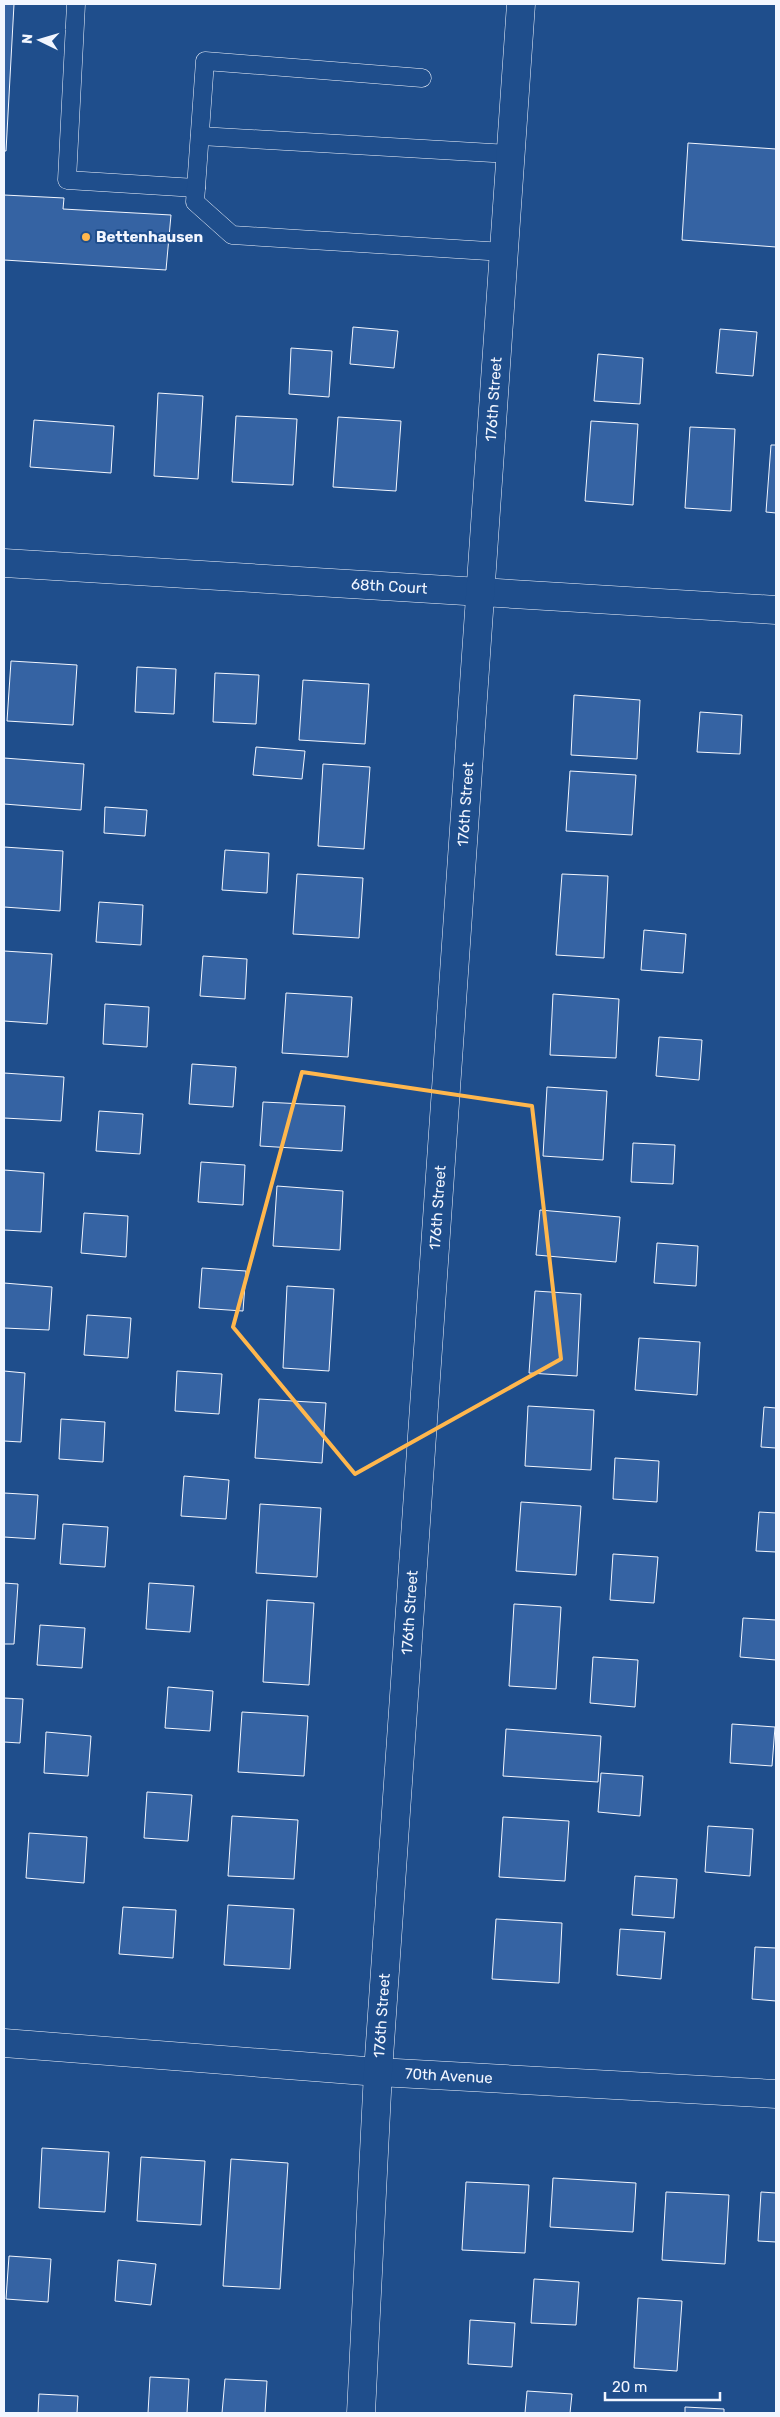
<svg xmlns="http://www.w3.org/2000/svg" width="780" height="2417" font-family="Rubik,sans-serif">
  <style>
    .building { fill: #3563a3; stroke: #f2f6ff }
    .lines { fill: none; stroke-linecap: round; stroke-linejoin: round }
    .service-casing { stroke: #f2f6ff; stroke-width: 19 }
    .minor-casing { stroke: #f2f6ff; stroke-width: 29 }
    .service { stroke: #1f4e8c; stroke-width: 18 }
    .minor { stroke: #1f4e8c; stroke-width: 28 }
    .marked { fill: none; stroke: #ffb74d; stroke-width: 4; stroke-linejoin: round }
    .poi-dot { fill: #ffb74d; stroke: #1f4e8c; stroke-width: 2 }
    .labels { text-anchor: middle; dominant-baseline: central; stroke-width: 4; stroke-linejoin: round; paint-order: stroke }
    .poi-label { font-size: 15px; font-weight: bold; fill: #f2f6ff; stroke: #1f4e8c; text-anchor: start }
    .street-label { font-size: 15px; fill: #f2f6ff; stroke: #1f4e8c }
  </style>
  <rect width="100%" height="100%" fill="#1f4e8c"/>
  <!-- building -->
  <g class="building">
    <polygon points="4,4 14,4 6,151 4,151"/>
    <polygon points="688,143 776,149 776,247 682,240"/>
    <polygon points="4,195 64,198 63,209 171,215 166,270 4,260"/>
    <polygon points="353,327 398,331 394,368 350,364"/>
    <polygon points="720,329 757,332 753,376 716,373"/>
    <polygon points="291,348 332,351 329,397 289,394"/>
    <polygon points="598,354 643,358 640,404 594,401"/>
    <polygon points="158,393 203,396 198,479 154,476"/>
    <polygon points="236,416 297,419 293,485 232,482"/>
    <polygon points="338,417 401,421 396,491 333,487"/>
    <polygon points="34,420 114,426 111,473 30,467"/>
    <polygon points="591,421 638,424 633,505 585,501"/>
    <polygon points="690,427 735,429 731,511 685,508"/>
    <polygon points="771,445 776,445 776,513 766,512"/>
    <polygon points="11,661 77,665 73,725 7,721"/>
    <polygon points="137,667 176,669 174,714 135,712"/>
    <polygon points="215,673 259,675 256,724 213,722"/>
    <polygon points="303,680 369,684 365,744 299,740"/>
    <polygon points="574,695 640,700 637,759 571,755"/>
    <polygon points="700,712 742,715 740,754 697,752"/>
    <polygon points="256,747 305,751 302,779 253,775"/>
    <polygon points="4,758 84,764 81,810 4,804"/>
    <polygon points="323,764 370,767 364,849 318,846"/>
    <polygon points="570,771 636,775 632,835 566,831"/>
    <polygon points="105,807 147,810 145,836 104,833"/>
    <polygon points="4,847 63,851 60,911 4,907"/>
    <polygon points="225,850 269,853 267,893 222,890"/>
    <polygon points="297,874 363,878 359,938 293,934"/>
    <polygon points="562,874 608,876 604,958 556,955"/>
    <polygon points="99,902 143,905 141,945 96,942"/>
    <polygon points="644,930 686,934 683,973 641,970"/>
    <polygon points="4,951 52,954 47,1024 4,1021"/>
    <polygon points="203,956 247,959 245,999 200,996"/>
    <polygon points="286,993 352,997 348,1057 282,1053"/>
    <polygon points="553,994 619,999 616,1058 550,1055"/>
    <polygon points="105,1004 149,1007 147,1047 103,1044"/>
    <polygon points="659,1037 702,1040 699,1080 656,1076"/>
    <polygon points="192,1064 236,1067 233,1107 189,1104"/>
    <polygon points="4,1073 64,1077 61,1121 4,1118"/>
    <polygon points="547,1087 607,1091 603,1160 543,1156"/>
    <polygon points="263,1102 345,1106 342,1151 260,1146"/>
    <polygon points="99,1111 143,1114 140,1154 96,1151"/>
    <polygon points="633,1143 675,1145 673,1184 631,1182"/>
    <polygon points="201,1162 245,1165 243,1205 198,1202"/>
    <polygon points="4,1170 44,1173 41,1232 4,1230"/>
    <polygon points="277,1186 343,1191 340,1250 273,1246"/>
    <polygon points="540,1210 620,1217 616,1262 536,1255"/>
    <polygon points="84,1213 128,1216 126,1257 81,1253"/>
    <polygon points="657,1243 698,1246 696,1286 654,1283"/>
    <polygon points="202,1268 246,1271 243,1311 199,1308"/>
    <polygon points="4,1283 52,1287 49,1330 4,1328"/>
    <polygon points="287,1286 334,1289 329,1371 283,1368"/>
    <polygon points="535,1291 581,1294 577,1376 529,1373"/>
    <polygon points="87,1315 131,1318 128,1358 84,1355"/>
    <polygon points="639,1338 700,1342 697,1395 635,1390"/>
    <polygon points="4,1371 25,1373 21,1442 4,1441"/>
    <polygon points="177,1371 222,1374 219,1414 175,1411"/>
    <polygon points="259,1399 326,1403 322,1463 255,1458"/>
    <polygon points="528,1406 594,1410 591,1470 525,1466"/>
    <polygon points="764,1407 776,1408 776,1448 761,1447"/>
    <polygon points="61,1419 105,1422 103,1462 59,1459"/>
    <polygon points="615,1458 659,1461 657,1502 613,1499"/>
    <polygon points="184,1476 229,1480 226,1519 181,1516"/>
    <polygon points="4,1493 38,1495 35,1539 4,1537"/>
    <polygon points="521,1502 581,1506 576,1575 516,1571"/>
    <polygon points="260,1504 321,1508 317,1577 256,1573"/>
    <polygon points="759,1512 776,1513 776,1552 756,1551"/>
    <polygon points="63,1524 108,1527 105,1567 60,1564"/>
    <polygon points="613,1554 658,1557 654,1603 610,1600"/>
    <polygon points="4,1583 18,1584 14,1644 4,1644"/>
    <polygon points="149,1583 194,1586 190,1632 146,1629"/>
    <polygon points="267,1600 314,1603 309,1685 263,1682"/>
    <polygon points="514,1604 561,1607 556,1689 509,1686"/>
    <polygon points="743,1618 776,1620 776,1660 740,1657"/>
    <polygon points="40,1625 85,1628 82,1668 37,1665"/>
    <polygon points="593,1657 638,1660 635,1707 590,1703"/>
    <polygon points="168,1687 213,1691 210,1731 165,1728"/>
    <polygon points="4,1698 23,1699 20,1743 4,1742"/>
    <polygon points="242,1712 308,1716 304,1776 238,1772"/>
    <polygon points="732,1724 775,1727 772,1766 730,1763"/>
    <polygon points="506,1729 601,1736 598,1782 503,1776"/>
    <polygon points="46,1732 91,1736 88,1776 44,1773"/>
    <polygon points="601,1773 643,1776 640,1816 598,1812"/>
    <polygon points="147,1792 192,1795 188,1841 144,1838"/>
    <polygon points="232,1816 298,1820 294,1879 228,1876"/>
    <polygon points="503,1817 569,1821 565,1881 499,1877"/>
    <polygon points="708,1826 753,1829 750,1876 705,1872"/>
    <polygon points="29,1833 87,1837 84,1883 26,1878"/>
    <polygon points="635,1876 677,1879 674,1918 632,1915"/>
    <polygon points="228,1905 294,1909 290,1969 224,1965"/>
    <polygon points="123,1907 176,1910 173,1958 119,1954"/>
    <polygon points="496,1919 562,1923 559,1983 492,1979"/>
    <polygon points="620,1929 665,1932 661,1979 617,1975"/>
    <polygon points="755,1947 776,1948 776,2001 752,1999"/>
    <polygon points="42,2148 109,2152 105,2212 39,2208"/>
    <polygon points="141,2157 205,2161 201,2225 137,2221"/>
    <polygon points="231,2159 288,2163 280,2289 223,2286"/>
    <polygon points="553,2178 636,2183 633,2232 550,2227"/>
    <polygon points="466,2182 529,2185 525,2253 462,2250"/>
    <polygon points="666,2192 729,2195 725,2264 662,2260"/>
    <polygon points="761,2192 776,2193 776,2242 758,2241"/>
    <polygon points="9,2256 51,2259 48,2302 6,2299"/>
    <polygon points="118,2260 156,2264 151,2305 115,2301"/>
    <polygon points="534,2279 579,2282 576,2325 531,2323"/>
    <polygon points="638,2298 682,2301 677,2371 634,2368"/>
    <polygon points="470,2320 515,2323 512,2367 468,2364"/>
    <polygon points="150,2377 189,2379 187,2413 148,2413"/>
    <polygon points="225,2379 267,2381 265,2413 222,2413"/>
    <polygon points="527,2391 572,2394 570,2413 525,2413"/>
    <polygon points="39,2394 78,2396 77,2413 38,2413"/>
    <polygon points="685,2407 724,2409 724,2413 685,2413"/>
  </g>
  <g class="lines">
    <defs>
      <g id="service">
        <polyline points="76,4 67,180 196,188"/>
        <polyline points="422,78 205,61 195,202 232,235 504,252"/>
        <polyline points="200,136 510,154"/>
      </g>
      <g id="minor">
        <path id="s1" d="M4,563L776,610"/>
        <path id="s2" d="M4,2043L378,2072L776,2094"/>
        <path id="s3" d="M361,2413L378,2072L521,4"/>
      </g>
    </defs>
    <!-- service casing -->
    <use href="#service" class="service-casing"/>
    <!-- minor casing -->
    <use href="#minor" class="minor-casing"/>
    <!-- service -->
    <use href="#service" class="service"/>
    <!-- minor -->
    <use href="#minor" class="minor"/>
  </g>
  <!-- marked area -->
  <path class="marked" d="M302,1072L532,1106L561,1359L355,1474L233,1327Z"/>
  <!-- markers -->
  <circle class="poi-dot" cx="86" cy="237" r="5"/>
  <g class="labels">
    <!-- poi labels -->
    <g class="poi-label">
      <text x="96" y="237">Bettenhausen</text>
    </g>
    <!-- street labels -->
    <g class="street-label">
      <text stroke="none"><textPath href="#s3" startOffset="2018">176th Street</textPath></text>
      <text stroke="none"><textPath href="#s1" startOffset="386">68th Court</textPath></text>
      <text stroke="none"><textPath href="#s3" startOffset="1612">176th Street</textPath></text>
      <text stroke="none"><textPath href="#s3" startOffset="1208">176th Street</textPath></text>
      <text stroke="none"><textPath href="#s3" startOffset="802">176th Street</textPath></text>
      <text stroke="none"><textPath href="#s3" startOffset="398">176th Street</textPath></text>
      <text stroke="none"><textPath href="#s2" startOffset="446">70th Avenue</textPath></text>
    </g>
  </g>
  <!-- border -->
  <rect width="780" height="2417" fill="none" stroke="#f2f6ff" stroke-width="10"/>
  <!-- north arrow -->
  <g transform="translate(40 40) rotate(275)" stroke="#1f4e8c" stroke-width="4" paint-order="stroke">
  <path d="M0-4L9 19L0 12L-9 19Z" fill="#f2f6ff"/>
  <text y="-8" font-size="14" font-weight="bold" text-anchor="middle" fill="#f2f6ff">N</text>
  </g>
  <!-- scale -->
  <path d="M605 2392v8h115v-8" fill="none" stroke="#f2f6ff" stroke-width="2.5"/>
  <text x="612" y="2392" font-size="15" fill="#f2f6ff" stroke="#1f4e8c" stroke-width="4" paint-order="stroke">20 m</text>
</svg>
